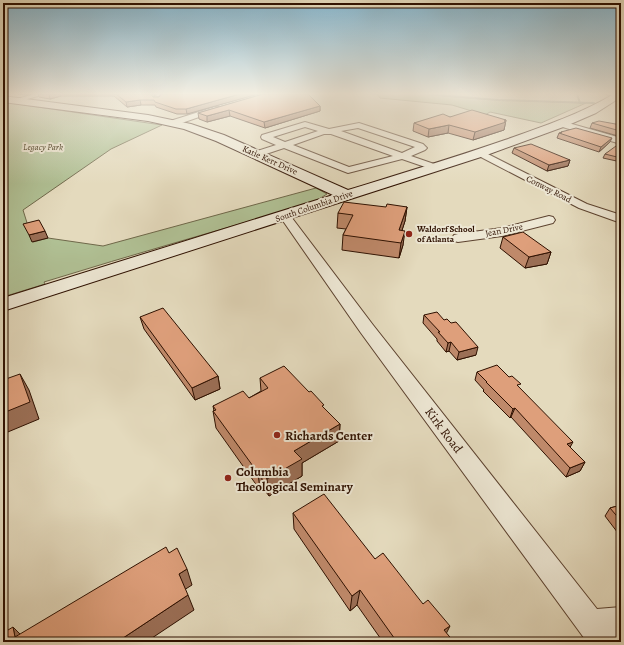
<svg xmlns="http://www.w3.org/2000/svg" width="624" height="645" font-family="Alegreya,serif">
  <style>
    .green { fill: #b0c094; stroke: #6f684a }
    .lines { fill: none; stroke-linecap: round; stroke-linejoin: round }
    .stream { stroke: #6d7766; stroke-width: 2 }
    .street-casing { stroke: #5c422f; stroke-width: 2 }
    .secondary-casing { stroke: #2e1000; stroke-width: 2 }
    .street { fill: #ede7d4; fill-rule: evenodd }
    .secondary { fill: #ede7d4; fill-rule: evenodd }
    .wall { fill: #bf896a; stroke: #2e1000 }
    .shaded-wall { fill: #9b6f56; stroke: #2e1000 }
    .building { fill: #de9f7b; stroke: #2e1000 }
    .poi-dot { fill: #8f2418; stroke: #ede7d4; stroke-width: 1.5 }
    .labels { text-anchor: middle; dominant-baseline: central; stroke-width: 4; stroke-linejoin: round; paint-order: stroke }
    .far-park-label { font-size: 9px; font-style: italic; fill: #5c4e34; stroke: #ede7d4 }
    .far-street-label { font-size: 9px; fill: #2e1000; stroke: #ede7d4 }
    .far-poi-label { font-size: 9px; font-weight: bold; fill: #2e1000; stroke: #ede7d4; text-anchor: start }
    .near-street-label { font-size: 13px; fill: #2e1000; stroke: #ede7d4 }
    .near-poi-label { font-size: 13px; font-weight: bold; fill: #2e1000; stroke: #ede7d4; text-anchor: start }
  </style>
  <rect width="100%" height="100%" fill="#e4dabd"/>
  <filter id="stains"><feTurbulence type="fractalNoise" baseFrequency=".005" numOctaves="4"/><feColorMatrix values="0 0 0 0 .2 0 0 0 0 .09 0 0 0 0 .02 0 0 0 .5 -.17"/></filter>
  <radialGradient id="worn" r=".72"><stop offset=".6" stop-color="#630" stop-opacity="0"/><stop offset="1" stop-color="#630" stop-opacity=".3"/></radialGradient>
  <!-- green -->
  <g class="green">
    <polygon points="370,94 444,94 442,96 498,100 586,103 541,123 490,112 485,115 452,105 380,98 377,94"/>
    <path d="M3,102L162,125L111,149L23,210L33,242L48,238L103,246L316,188L327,194L314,202C224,229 134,254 44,282L45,284L3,297Z"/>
  </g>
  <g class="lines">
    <!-- stream -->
    <g class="stream">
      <polyline points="426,94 498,100 594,103"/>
      <polyline points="577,94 580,103"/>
      <polyline points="617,105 621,105"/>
    </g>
    <defs>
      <g id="street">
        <polygon points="35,94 45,94 17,102 13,100"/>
        <polygon points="158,94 164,94 160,101 154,101 153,99"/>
        <polygon points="606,94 620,94 621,96 618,97"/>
        <polygon points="215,107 221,107 222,109 176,125 173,125 169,123 170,121"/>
        <path d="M305,122L329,129L359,123L423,144L427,148L425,150L411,156L437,165L439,167L434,170L402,159L348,173L284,148L257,157L252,154L254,152L276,145L262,139L261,137L262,135ZM305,127L318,131L285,142L273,137ZM358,128L415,147L402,153L341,131ZM324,134H331L393,156L349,167L293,145Z"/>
        <polygon points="559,122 565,122 621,138 621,144 559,126"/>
        <polygon points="480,150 587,204 621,215 621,223 579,208 477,155 475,153 477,151"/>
        <polygon points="285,212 289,214 373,325 597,609 621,607 621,635 617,635 619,642 587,642 361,333 281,218 279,216 281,214"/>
        <polygon points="549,216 553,217 555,220 553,223 502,236 458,242 454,241 452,238 454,235 458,234 502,228"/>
      </g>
      <path id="secondary" d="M614,94H621V97L596,113L566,126L484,156L3,311V298L333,195L216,141L184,129L148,121L3,102V96L148,115L191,124L224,135L348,190C400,174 453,158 505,140C544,126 578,115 614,94Z"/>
    </defs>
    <!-- street casing -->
    <use href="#street" class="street-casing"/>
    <!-- secondary casing -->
    <use href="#secondary" class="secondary-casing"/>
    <!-- street -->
    <use href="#street" class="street"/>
    <!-- secondary -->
    <use href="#secondary" class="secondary"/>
  </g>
  <!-- wall -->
  <g class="wall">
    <polygon points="18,94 31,94 26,95"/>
    <polygon points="38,94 156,94 153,97 159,97 161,94 258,94 187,114 177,114 156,107 155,105 141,105 127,107 114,96 61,96 50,99 39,97"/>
    <polygon points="263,94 320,106 320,111 265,128 230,116 207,122 199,119 198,113"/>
    <polygon points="450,117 506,120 504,130 473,140 448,133 428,137 413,131 414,123"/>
    <polygon points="592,123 621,125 621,133 618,136 590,128"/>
    <polygon points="561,132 610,142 599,152 557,138 559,133 560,133"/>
    <polygon points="621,147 621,162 603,158 605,154"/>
    <polygon points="514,148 570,160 568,166 547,171 512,153"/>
    <polygon points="407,207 405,221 402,230 403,245 399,258 342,250 343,235 346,229 337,228 338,213"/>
    <polygon points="503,237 551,252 547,264 525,268 500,248"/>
    <polygon points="424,315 476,355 457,360 449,351 446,352 437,341 437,339 423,323"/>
    <polygon points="140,317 218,376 220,389 195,400 144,329"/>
    <polygon points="477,372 519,388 570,447 585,462 580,471 566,477 511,417 510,418 483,391 484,390 475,380"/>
    <polygon points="260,378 324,408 340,424 339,441 302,463 302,476 269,496 263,488 260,490 216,428 213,411 214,411 213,406 249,398 261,391"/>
    <polygon points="621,505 621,537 605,516 610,508"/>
    <polygon points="293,513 375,559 446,633 454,642 383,642 357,605 350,611 294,529"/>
  </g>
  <!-- shaded-wall -->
  <g class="shaded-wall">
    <polygon points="49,94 60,94 61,96 50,99"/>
    <polygon points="151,94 156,94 152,99"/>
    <polygon points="240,94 258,94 187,114 186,109"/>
    <polygon points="140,100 141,105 127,107 126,102"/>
    <polygon points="320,106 320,111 265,128 264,122"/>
    <polygon points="229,110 230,116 207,122 207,116"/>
    <polygon points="506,120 504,130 473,140 475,132"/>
    <polygon points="449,125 448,133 428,137 429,129"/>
    <polygon points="621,130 621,133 618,136 620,131"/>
    <polygon points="612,138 610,142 599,152 601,147"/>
    <polygon points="570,160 568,166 547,171 549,165"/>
    <polygon points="407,207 405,221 398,243 399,230"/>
    <polygon points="45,231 48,238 32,242 29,235"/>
    <polygon points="405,231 403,245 399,258 401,243"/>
    <polygon points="551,252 547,264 525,268 529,257"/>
    <polygon points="451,342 449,351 446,352 448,343"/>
    <polygon points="478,347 476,355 457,360 459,352"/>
    <polygon points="20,374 29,390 39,419 3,434 3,413"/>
    <polygon points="218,376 220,389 195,400 192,388"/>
    <polygon points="515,408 511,417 510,418 513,409"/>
    <polygon points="340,424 339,441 302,463 302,476 269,496 267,479 294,451"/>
    <polygon points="573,442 568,451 567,444"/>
    <polygon points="585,462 580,471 566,477 570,468"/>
    <polygon points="261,471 263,488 260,490 258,473"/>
    <polygon points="187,569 192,585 184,590 179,574"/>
    <polygon points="360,590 357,605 350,611 352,596"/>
    <polygon points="188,595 194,610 146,642 117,642"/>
    <polygon points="450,626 443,640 444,630"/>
    <polygon points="13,627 27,641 15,637"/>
  </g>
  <!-- building -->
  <g class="building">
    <polygon points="116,94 151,94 153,97 159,97 161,94 240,94 186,109 176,109 155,102 154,100 140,100 126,102"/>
    <polygon points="263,94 308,94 320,106 264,122 229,110 207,116 198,113"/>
    <polygon points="472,110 506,120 504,121 506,122 475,132 449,125 429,129 414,123 443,114 450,117"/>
    <polygon points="599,121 621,125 621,130 620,131 592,123"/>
    <polygon points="576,128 612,138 601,147 559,133 562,133 561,132"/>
    <polygon points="531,144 570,160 549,165 514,148"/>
    <polygon points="616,146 621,147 621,158 605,154"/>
    <polygon points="344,202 386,207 387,204 407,207 399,230 405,231 401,243 343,235 353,215 338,213"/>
    <polygon points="39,220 45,231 29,235 23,224"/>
    <polygon points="523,232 551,252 529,257 503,237"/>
    <polygon points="163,308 218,376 192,388 140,317"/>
    <polygon points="437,312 444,320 447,319 451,323 456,322 478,347 459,352 451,342 448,343 438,332 440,332 424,315"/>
    <polygon points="497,365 509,377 512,376 521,384 517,385 573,442 567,444 585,462 570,468 515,408 513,409 486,382 487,382 477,372"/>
    <polygon points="284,366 309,392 311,391 324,405 322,406 340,424 294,451 302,459 267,479 261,471 258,473 213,411 216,410 213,406 243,391 249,398 268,388 260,378"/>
    <polygon points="20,374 30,402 3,413 3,380"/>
    <polygon points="324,494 375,559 383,553 423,604 428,600 450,626 444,630 454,642 397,642 360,590 352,596 293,513"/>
    <polygon points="621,505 621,521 610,508"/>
    <polygon points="166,547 169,553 177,548 187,569 179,574 188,595 117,642 3,642 3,633 13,627 15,637"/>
  </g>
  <!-- sky -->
  <linearGradient id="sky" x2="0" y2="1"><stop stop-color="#87b7cf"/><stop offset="0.51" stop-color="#f3eee1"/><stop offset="1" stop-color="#f3eee1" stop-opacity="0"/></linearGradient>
  <rect width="624" height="184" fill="url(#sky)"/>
  <!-- markers -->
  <g class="poi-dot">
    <circle cx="409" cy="234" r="4"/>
    <circle cx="277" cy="435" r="4"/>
    <circle cx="228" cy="478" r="4"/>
  </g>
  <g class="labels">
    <!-- far-park labels -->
    <g class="far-park-label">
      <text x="43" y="147">Legacy Park</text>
    </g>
    <!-- far-street labels -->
    <g class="far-street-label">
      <text transform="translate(270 160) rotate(24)">Katie Kerr Drive</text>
      <text transform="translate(549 189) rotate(27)">Conway Road</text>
      <text transform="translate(314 206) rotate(-19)">South Columbia Drive</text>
      <text transform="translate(504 230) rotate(-11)">Jean Drive</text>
    </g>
    <!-- far-poi labels -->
    <g class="far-poi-label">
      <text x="417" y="229">Waldorf School<tspan x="417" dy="10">of Atlanta</tspan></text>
    </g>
    <!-- near-street labels -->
    <g class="near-street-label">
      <text transform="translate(444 430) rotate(53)">Kirk Road</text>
    </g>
    <!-- near-poi labels -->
    <g class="near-poi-label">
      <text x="285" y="435">Richards Center</text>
      <text x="236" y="471">Columbia<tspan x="236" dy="15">Theological Seminary</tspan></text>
    </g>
  </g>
  <!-- margin -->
  <rect width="624" height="645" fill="none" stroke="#e4dabd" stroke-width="16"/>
  <rect x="4" y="4" width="616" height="637" fill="none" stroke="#2e1000" stroke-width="2"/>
  <rect x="8" y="8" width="608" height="629" fill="none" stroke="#2e1000"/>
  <rect width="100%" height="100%" filter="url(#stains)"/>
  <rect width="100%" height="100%" fill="url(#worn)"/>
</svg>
